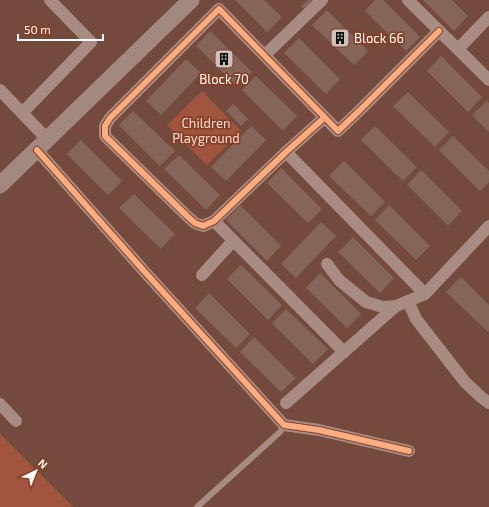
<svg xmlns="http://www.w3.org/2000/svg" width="489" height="507" font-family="'Exo 2',sans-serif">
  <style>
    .green { fill: #a1543e }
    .building { fill: #85645a }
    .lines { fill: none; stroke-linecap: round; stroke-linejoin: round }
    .lane { stroke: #a88c83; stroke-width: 6 }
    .street { stroke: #a88c83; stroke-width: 12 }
    .secondary { stroke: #a3887f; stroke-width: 17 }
    .cycleway-casing { stroke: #893e26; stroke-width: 8 }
    .cycleway { stroke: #ffac80; stroke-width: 6 }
    .labels { text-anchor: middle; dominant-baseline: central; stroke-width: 3.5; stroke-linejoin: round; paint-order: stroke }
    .poi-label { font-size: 13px; fill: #fff; stroke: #893e26; text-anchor: start }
    .park-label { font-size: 13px; fill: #f7dfd8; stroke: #893e26 }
  </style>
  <rect width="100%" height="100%" fill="#734a3c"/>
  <!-- green -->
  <g class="green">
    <polygon points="202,91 241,131 207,165 167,125"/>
    <polygon points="0,434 73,507 0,507"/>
  </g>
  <!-- building -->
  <g class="building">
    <polygon points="235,0 264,0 282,17 267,32"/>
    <polygon points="308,0 317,0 306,11 301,6"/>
    <polygon points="375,0 383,0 420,37 406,51 365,11"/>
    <polygon points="423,0 452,0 468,16 454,31"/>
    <polygon points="327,10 368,51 354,65 312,25"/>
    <polygon points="210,31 252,72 237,86 196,46"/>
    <polygon points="299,38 340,79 326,94 284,53"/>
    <polygon points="441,56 482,97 468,112 427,71"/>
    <polygon points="186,59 201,73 161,115 146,101"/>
    <polygon points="256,76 297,116 283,131 242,90"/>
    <polygon points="408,92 449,132 435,147 393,106"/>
    <polygon points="487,101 489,103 489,132 472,115"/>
    <polygon points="233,104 248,119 241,126 226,111"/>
    <polygon points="133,111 175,151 160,166 119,125"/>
    <polygon points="251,126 266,140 226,181 211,167"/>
    <polygon points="375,126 417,167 403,181 361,140"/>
    <polygon points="453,136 489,171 489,182 480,191 439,150"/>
    <polygon points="81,140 122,181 108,195 67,154"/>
    <polygon points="179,155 220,195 206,210 164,169"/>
    <polygon points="344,161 385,202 371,216 329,176"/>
    <polygon points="281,168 322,209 308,223 267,183"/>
    <polygon points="421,170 462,211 448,226 407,185"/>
    <polygon points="134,194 175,234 161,249 119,208"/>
    <polygon points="240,205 281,246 267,261 226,220"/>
    <polygon points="389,205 430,246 416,260 375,220"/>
    <polygon points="321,222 336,236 296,278 281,264"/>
    <polygon points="353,237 394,278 380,293 338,252"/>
    <polygon points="241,265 282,305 268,320 227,279"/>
    <polygon points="320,273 361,314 347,328 306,288"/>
    <polygon points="461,277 489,305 489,331 488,332 446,292"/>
    <polygon points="209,293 250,334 236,348 195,308"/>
    <polygon points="286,309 328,349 313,364 272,323"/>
    <polygon points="254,337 296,378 281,392 240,352"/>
  </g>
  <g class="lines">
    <!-- lane -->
    <polyline class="lane" points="197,507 280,432 284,425"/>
    <!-- street -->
    <g class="street">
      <polyline points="408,0 489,80"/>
      <polyline points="458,49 489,17"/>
      <polyline points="265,55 322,0"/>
      <polyline points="0,90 48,140"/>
      <polyline points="22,113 91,42 50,0"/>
      <polyline points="324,118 286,152 214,221 203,226 195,223 187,216 105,136 105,126 110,118 219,9 338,131 359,111 439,31"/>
      <polyline points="37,150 144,271 284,425 319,430 409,451"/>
      <polyline points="286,152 425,294"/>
      <polyline points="214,221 344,352"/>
      <polyline points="327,264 339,280 366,302 383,307 396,306 425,294 489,226"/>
      <polyline points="202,275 233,241"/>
      <polyline points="408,301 416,319 465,382 481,397 489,403"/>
      <polyline points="286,403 396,306"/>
      <polyline points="0,404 16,421"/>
    </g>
    <!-- secondary -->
    <polyline class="secondary" points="0,185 191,0"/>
    <defs>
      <g id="cycleway">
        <polyline points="324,118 286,152 214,221 203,226 195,223 187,216 105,136 105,126 110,118 219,9 338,131 359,111 439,31"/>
        <polyline points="37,150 144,271 284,425 319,430 409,451"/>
      </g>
    </defs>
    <!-- cycleway casing -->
    <use href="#cycleway" class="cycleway-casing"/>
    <!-- cycleway -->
    <use href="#cycleway" class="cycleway"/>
  </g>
  <!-- icons -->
  <defs>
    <symbol id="building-square" viewBox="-11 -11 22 22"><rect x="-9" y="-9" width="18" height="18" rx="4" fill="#cec0bb" stroke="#893e26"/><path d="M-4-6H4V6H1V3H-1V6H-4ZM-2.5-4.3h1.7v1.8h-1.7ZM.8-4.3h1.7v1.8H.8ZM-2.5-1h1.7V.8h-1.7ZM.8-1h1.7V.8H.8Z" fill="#111"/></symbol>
  </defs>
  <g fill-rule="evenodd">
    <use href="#building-square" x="329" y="27" width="22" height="22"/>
    <use href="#building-square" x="213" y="48" width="22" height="22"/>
  </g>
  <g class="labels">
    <!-- poi labels -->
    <g class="poi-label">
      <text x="354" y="38">Block 66</text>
      <text x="224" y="79" text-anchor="middle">Block 70</text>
    </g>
    <!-- park labels -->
    <g class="park-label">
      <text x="206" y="123">Children<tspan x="206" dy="15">Playground</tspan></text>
    </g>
  </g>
  <!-- north arrow -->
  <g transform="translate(36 471) rotate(43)" stroke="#893e26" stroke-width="3" paint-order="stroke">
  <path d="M0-3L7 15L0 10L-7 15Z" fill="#ffffff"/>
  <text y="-6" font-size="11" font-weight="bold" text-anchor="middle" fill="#ffffff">N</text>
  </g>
  <!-- scale -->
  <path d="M18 34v6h85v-6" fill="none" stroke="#ffffff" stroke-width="2"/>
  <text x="24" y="34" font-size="12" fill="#ffffff" stroke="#893e26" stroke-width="3" paint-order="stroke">50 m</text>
</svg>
